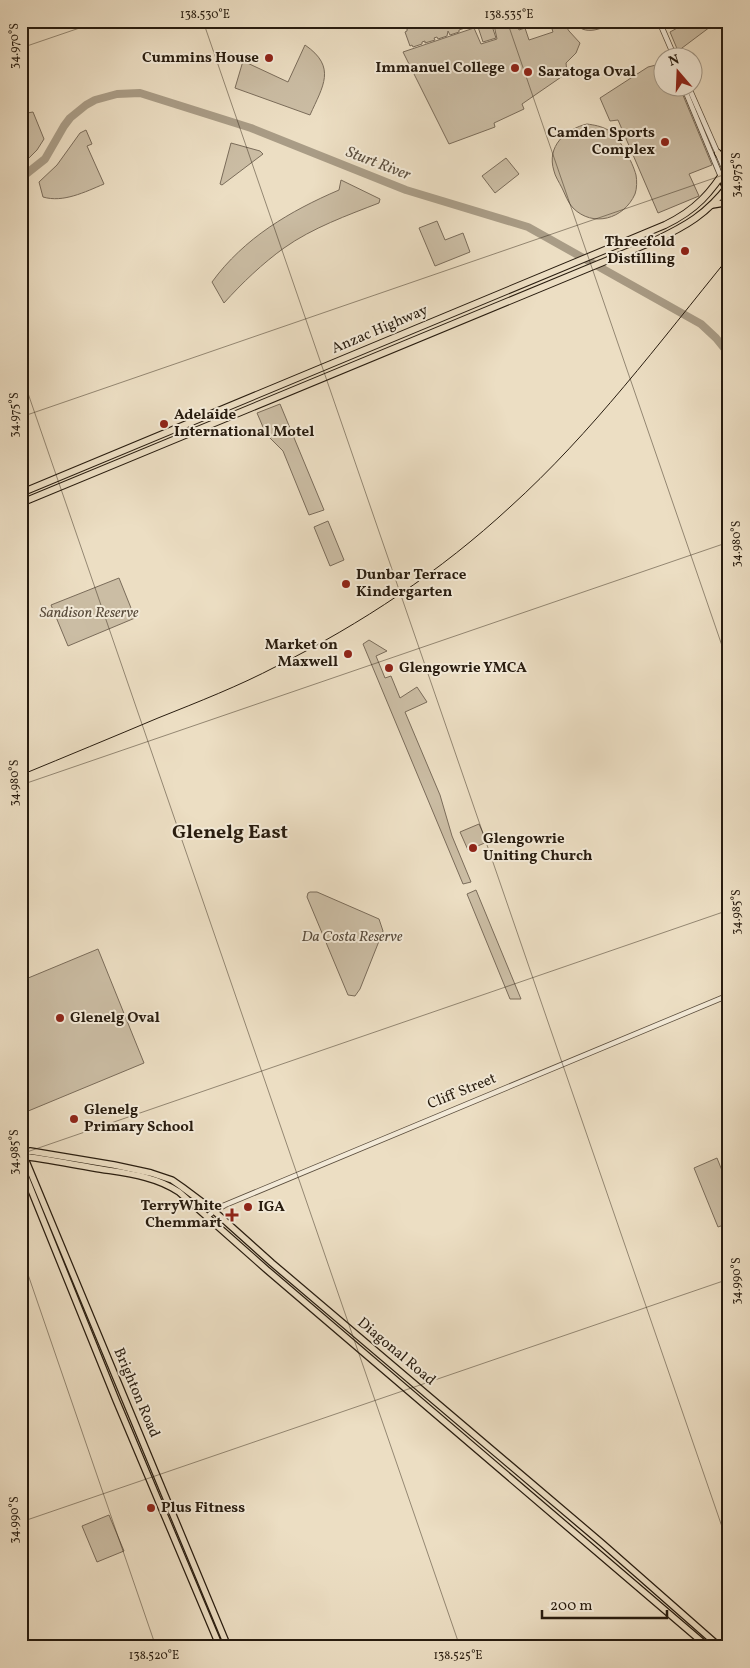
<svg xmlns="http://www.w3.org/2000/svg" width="750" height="1668" font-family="Vollkorn,serif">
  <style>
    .green { fill: #cbbda4; stroke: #7a6c5a }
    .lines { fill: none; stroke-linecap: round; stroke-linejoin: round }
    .river { stroke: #a99c86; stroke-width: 8 }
    .minor-casing { stroke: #594c3c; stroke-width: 6 }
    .major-casing { stroke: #281c0f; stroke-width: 8 }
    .highway-casing { stroke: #281c0f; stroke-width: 8 }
    .minor { stroke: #f3ead8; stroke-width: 4.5 }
    .major { stroke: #ecdec3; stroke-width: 5.5 }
    .highway { stroke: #ecdec3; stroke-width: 6 }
    .tram { stroke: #281c0f; stroke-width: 1 }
    .ticks { fill: none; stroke: #281c0f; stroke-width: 1; stroke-opacity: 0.45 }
    .poi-dot { fill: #8f2418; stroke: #f3ead8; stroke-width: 2 }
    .labels { text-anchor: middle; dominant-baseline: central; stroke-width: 4; stroke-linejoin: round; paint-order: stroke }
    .poi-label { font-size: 15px; font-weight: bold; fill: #281c0f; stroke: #f3ead8; text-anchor: start }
    .street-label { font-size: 15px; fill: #281c0f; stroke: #f3ead8 }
    .park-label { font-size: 15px; font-style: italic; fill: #594c3c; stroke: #f3ead8 }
    .water-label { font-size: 16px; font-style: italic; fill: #5c4f3f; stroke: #f3ead8 }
    .district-label { font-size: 20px; font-weight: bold; fill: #281c0f; stroke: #f3ead8 }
    .neatline { fill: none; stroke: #281c0f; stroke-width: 2 }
    .ticks-label { font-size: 12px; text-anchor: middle; fill: #281c0f }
  </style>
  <rect width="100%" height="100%" fill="#ecdec3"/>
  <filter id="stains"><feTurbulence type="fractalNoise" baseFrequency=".004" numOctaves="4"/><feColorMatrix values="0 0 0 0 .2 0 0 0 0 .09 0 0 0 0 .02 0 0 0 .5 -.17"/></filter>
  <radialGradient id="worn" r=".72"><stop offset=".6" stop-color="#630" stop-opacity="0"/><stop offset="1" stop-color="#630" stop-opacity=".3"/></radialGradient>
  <!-- green -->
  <g class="green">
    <polygon points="432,21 463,21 465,28 459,30 459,32 450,35 448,31 447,36 438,39 437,37 434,38 435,40 425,43 425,41 422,42 422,44 413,47 412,45 410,46 405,32 407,31 407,29 416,26 417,28 420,27 419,25 429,22 430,24 432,23"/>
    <polygon points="515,21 519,30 525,28 529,40 553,32 552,29 565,25 569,31 580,43 576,53 566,63 567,73 522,104 524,109 494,123 495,127 449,144 403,52 474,28 481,44 497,39 494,25 503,22 505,25"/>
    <path d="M574,21H617C604,28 583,38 574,21Z"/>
    <polygon points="690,21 718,21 678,51 670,32"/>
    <polygon points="491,23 496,38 483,42 478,27"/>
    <path d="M305,45C337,67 323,86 310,115L235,88L243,61L288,82Z"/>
    <polygon points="656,65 657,68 662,66 662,88 680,88 712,165 689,174 699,196 658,213 618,120 610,121 600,98 648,67"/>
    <polygon points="33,112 44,139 37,150 27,160 21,145 21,114"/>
    <path d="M587,124C594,125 601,126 608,130C619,136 633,163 636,175C637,180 637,189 635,194C624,219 593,228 573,208C568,203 565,194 562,188C559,182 555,176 554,171C546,146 566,129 587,124Z"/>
    <path d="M86,130L92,144L87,146L104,184C85,192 63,203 43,197L39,182L57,165L80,133Z"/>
    <polygon points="231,143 260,151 263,154 222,185 220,184"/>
    <polygon points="506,158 519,174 495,193 482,176"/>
    <path d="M341,180L380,199L379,203C348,215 312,228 284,248C263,263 242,283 224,303L212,282C244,238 290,211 339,190Z"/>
    <polygon points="437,221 445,240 463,233 470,252 435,266 419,228"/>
    <polygon points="280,404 324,510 309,515 283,451 266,434 257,413"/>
    <polygon points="328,521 344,560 330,566 314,527"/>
    <polygon points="119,578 135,618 68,646 51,605"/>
    <polygon points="369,640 387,651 376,656 385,678 391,676 400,698 417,687 427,702 405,712 440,795 452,836 471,882 463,884 363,644"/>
    <polygon points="479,824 487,842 468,850 460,832"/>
    <polygon points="476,890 521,999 510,999 467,894"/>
    <polygon points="310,892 317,892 379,919 383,931 360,989 355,996 348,995 307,897 308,893"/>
    <polygon points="98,949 144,1063 21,1114 21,981"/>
    <polygon points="717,1158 729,1188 729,1223 718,1227 694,1168"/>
    <polygon points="109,1515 124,1551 97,1562 82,1526"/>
  </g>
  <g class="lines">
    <!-- river -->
    <polyline class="river" points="21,178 45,159 64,126 70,118 86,105 95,100 117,94 140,93 251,128 406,190 528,227 701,324 716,338 729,354"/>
    <defs>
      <g id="minor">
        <polyline points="659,21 675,58"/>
        <polyline points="684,88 721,177"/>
        <polyline points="689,88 725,170"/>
        <polyline points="208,1216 214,1211 225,1205 729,995"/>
      </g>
      <g id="major">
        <polyline points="725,170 729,178"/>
        <polyline points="721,177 729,195"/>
        <polyline points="712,205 724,203 729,205"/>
        <polyline points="21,1149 228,1647"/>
        <polyline points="21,1154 30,1151 114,1165 151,1173 172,1180 182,1187 214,1211 272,1263 603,1544 720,1647"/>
        <path d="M21,1156C46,1159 70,1164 94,1168C123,1173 154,1175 179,1192L267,1270L708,1647"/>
        <polyline points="21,1165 116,1400 220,1647"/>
      </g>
      <g id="highway">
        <polyline points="718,153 722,158 729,159"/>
        <path d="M21,493L665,225C696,210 711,193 729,164"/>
        <path d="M21,503L654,241C686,226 707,214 729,185"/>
      </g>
    </defs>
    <!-- minor casing -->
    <use href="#minor" class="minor-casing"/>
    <!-- major casing -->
    <use href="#major" class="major-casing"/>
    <!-- highway casing -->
    <use href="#highway" class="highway-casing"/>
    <!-- minor -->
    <use href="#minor" class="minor"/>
    <!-- major -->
    <use href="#major" class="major"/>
    <!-- highway -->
    <use href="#highway" class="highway"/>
    <!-- tram -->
    <path class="tram" d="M21,775C67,756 113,737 158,718C198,702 239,686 277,666C361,624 441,571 510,507C592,433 659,343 729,257"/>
  </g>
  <!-- ticks -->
  <path class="ticks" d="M203,21L729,1547M507,21L729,666M21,48L100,21M21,373L460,1647M21,417L729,173M21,785L729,542M21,1154L729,910M21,1254L156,1647M21,1522L729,1279"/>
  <!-- markers -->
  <g class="poi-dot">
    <circle cx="269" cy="58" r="5"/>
    <circle cx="515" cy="68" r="5"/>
    <circle cx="528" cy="72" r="5"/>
    <circle cx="665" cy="142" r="5"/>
    <circle cx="685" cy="251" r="5"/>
    <circle cx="164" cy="424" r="5"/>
    <circle cx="346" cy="584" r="5"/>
    <circle cx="348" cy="654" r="5"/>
    <circle cx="389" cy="668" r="5"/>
    <circle cx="473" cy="848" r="5"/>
    <circle cx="60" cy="1018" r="5"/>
    <circle cx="74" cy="1119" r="5"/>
    <circle cx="248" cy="1207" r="5"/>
    <path d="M229.5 1207.5h5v5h5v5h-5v5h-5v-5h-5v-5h5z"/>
    <circle cx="151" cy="1508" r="5"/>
  </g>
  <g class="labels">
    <!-- poi labels -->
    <g class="poi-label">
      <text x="259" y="58" text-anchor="end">Cummins House</text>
      <text x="505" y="68" text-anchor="end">Immanuel College</text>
      <text x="538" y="72">Saratoga Oval</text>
      <text x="655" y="133" text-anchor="end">Camden Sports<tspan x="655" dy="17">Complex</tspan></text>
      <text x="675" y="242" text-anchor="end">Threefold<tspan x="675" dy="17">Distilling</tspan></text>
      <text x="174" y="415">Adelaide<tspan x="174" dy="17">International Motel</tspan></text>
      <text x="356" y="575">Dunbar Terrace<tspan x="356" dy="17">Kindergarten</tspan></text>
      <text x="338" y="645" text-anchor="end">Market on<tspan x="338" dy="17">Maxwell</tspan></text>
      <text x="399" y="668">Glengowrie YMCA</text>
      <text x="483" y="839">Glengowrie<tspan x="483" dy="17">Uniting Church</tspan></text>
      <text x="70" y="1018">Glenelg Oval</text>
      <text x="84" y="1110">Glenelg<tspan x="84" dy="17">Primary School</tspan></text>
      <text x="222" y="1206" text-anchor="end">TerryWhite<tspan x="222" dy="17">Chemmart</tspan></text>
      <text x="258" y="1207">IGA</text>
      <text x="161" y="1508">Plus Fitness</text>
    </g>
    <!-- street labels -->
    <g class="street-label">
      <text transform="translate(380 330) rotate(-23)">Anzac Highway</text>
      <text transform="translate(462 1092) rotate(-22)">Cliff Street</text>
      <text transform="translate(396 1352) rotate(40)">Diagonal Road</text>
      <text transform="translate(136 1393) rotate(67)">Brighton Road</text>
    </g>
    <!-- park labels -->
    <g class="park-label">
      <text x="89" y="613">Sandison Reserve</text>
      <text x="352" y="937">Da Costa Reserve</text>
    </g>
    <!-- water labels -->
    <g class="water-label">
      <text transform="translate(378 164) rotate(21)">Sturt River</text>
    </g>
    <!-- district labels -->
    <g class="district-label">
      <text x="230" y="833">Glenelg East</text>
    </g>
  </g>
  <!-- margin -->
  <rect width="750" height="1668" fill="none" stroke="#ecdec3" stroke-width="55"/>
  <!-- north arrow -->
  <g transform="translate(678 72) rotate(341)"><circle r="24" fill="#f3ead8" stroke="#a29888"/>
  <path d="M0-4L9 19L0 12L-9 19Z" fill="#8f2418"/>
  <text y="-8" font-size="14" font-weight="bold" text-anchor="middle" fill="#281c0f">N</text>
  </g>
  <!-- scale -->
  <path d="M542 1610v8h125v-8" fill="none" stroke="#281c0f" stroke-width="2.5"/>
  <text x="550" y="1610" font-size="15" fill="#281c0f" stroke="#f3ead8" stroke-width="4" paint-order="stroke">200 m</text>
  <rect x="28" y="28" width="694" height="1612" class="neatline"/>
  <g class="ticks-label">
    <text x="205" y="18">138.530°E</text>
    <text x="509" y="18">138.535°E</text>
    <text transform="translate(14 46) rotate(-90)" y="4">34.970°S</text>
    <text transform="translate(736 175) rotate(-90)" y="4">34.975°S</text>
    <text transform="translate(14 415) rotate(-90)" y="4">34.975°S</text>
    <text transform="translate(736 544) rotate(-90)" y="4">34.980°S</text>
    <text transform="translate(14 783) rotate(-90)" y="4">34.980°S</text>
    <text transform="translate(736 912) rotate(-90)" y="4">34.985°S</text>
    <text transform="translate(14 1152) rotate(-90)" y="4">34.985°S</text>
    <text transform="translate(736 1281) rotate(-90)" y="4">34.990°S</text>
    <text transform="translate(14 1520) rotate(-90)" y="4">34.990°S</text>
    <text x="154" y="1659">138.520°E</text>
    <text x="458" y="1659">138.525°E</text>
  </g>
  <rect width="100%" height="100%" filter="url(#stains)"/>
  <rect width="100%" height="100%" fill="url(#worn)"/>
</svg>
